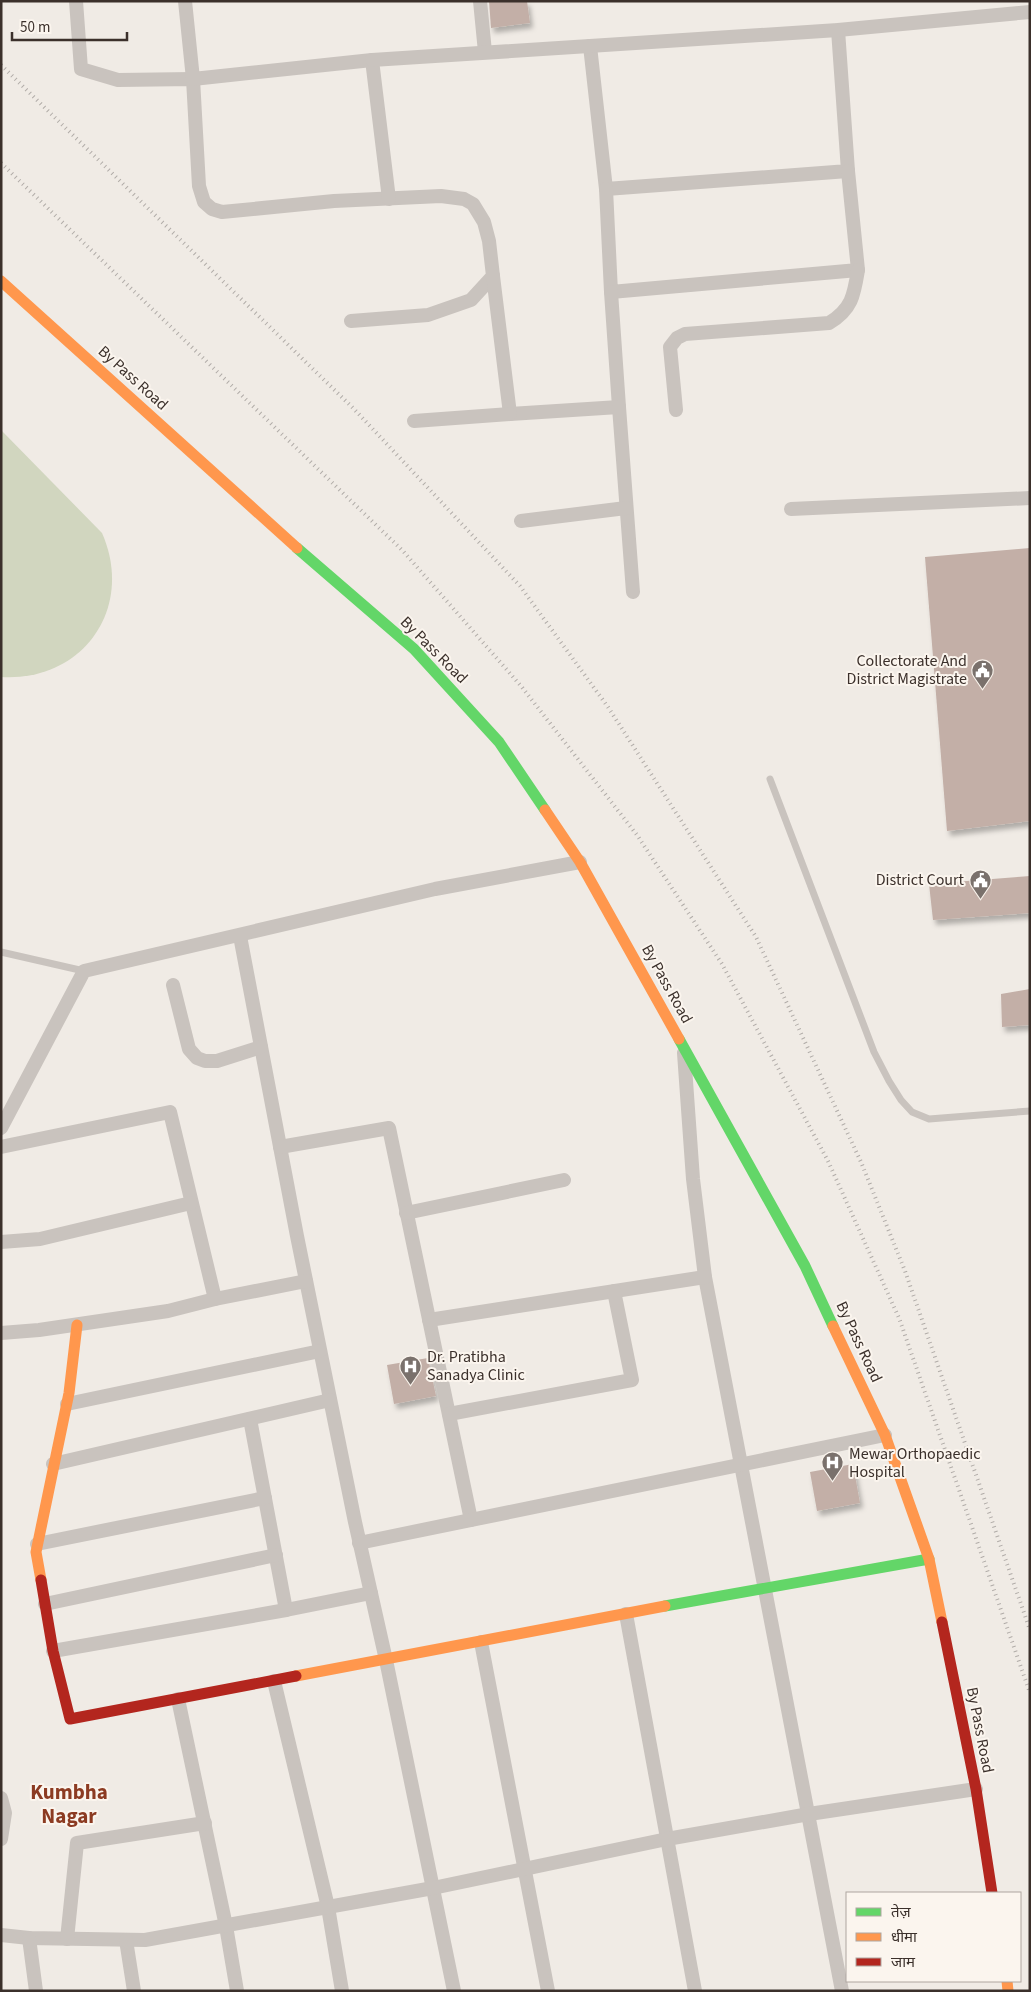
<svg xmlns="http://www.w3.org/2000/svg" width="1031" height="1992" font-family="'Source Sans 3','Noto Sans Devanagari',sans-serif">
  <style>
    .green { fill: #d1d6bf }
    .building { fill: #c3afa7; filter: url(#shadow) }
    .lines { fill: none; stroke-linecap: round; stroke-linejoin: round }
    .lane { stroke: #c9c3be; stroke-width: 7 }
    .street { stroke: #c9c3be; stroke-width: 14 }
    .fast { stroke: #63d668; stroke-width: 11 }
    .slow { stroke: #ff974d; stroke-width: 11 }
    .jam { stroke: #b3261e; stroke-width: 11 }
    .rail { stroke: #b1aca8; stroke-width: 4; stroke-dasharray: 1 4; stroke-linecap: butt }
    .labels { text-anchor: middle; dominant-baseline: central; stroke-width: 4; stroke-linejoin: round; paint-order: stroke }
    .street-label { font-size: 16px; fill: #3b302b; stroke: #fbf5ee }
    .poi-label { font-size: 16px; fill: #3b302b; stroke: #fbf5ee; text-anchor: end }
    .district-label { font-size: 21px; font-weight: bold; fill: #8c3b22; stroke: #fbf5ee }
  </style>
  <defs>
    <filter id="shadow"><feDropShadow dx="3" dy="5" stdDeviation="2.5" flood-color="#0004"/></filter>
  </defs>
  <rect width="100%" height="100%" fill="#f0ebe5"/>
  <!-- green -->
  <path class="green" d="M1,430L102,533C135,608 83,682 1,677Z"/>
  <!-- building -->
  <g class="building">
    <polygon points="489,1 527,1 530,23 491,28"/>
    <polygon points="1030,548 1030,821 947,831 925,557"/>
    <polygon points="1030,876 1030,913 933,920 929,884"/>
    <polygon points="1030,989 1030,1025 1002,1027 1001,994"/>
    <polygon points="428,1358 436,1396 394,1404 387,1365"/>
    <polygon points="853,1464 860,1503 817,1511 810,1472"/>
  </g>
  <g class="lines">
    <!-- lane -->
    <g class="lane">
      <polyline points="770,779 874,1052 889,1081 901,1100 912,1112 929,1119 1030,1111"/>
      <polyline points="1,952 84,971"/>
    </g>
    <!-- street -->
    <g class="street">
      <polyline points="76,1 81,69 118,80 193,79 199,186 204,202 212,209 222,212 334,201 441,196 464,199 473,204 484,222 489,241 493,276 471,300 428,315 351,321"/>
      <polyline points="185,1 193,79 372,60 389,199"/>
      <polyline points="480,1 485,52"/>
      <polyline points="590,46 606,189 848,171 838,30"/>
      <polyline points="372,60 838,30 1030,12"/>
      <polyline points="606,189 611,292 858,270 848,171"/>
      <polyline points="493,276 510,414 619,407 611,292"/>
      <polyline points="619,407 633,592"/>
      <path d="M676,410L670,347L677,338L685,334L829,323C852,309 854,295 858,270"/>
      <polyline points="414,421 510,414"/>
      <polyline points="791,509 1030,498"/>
      <polyline points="521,521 626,508"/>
      <polyline points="240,936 297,1236 355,1522 386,1660 454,1991"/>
      <polyline points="173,985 189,1049 197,1058 205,1061 217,1061 261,1047"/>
      <polyline points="684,1053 693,1179 705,1277 842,1991"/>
      <polyline points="1,1128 84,971 435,889 580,862"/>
      <polyline points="1,1147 170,1112 215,1299"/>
      <polyline points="280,1147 389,1128 471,1520"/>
      <polyline points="406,1213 564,1180"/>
      <polyline points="1,1242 40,1239 191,1203"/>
      <polyline points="429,1320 705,1277"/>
      <polyline points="1,1333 39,1330 168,1311 215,1299 306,1281"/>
      <polyline points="67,1404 320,1351"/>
      <polyline points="449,1414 632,1380 614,1291"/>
      <polyline points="250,1419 286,1610"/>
      <polyline points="53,1464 330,1400"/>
      <polyline points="359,1543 885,1435"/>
      <polyline points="37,1544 265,1498"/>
      <polyline points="45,1604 276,1555"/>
      <polyline points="626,1614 695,1991"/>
      <polyline points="481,1642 548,1991"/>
      <polyline points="53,1651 286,1610 371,1593"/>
      <polyline points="274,1681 328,1907 342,1991"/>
      <polyline points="178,1699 226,1926 237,1991"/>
      <polyline points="1,1798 5,1813 1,1839"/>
      <polyline points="1,1935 29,1938 145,1940 433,1888 667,1839 809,1814 976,1789"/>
      <polyline points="29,1938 36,1991"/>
      <polyline points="67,1939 77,1843 205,1823"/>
      <polyline points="126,1940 134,1991"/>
    </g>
    <!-- fast -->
    <g class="fast">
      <polyline points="297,548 414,649 499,742 545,810"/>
      <polyline points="679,1039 805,1266 833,1326"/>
      <polyline points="665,1606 929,1559"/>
    </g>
    <!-- slow -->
    <g class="slow">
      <polyline points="1,281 297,548"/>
      <polyline points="545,810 580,862 679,1039"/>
      <polyline points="833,1326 885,1435 929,1559 942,1622"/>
      <polyline points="41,1580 36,1552 69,1393 77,1325"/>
      <polyline points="296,1676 665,1606"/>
      <polyline points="1007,1981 1008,1991"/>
    </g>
    <!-- jam -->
    <g class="jam">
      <polyline points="41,1580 53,1651 70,1719 296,1676"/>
      <polyline points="942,1622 976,1789 992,1893"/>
    </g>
    <!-- rail -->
    <g class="rail">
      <polyline points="1,65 354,409 520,586 608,707 756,937 861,1162 905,1271 1030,1630"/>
      <polyline points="1,163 403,551 521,686 637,835 722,964 828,1161 899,1318 1030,1693"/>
    </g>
  </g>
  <!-- icons -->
  <defs>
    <symbol id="civic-pin" viewBox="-11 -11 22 30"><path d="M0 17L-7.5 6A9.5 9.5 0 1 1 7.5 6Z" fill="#7a716c" stroke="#fbf5ee"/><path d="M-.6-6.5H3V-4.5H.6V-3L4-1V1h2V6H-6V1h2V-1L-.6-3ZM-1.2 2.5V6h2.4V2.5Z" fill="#fff"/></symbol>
    <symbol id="hospital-pin" viewBox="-11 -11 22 30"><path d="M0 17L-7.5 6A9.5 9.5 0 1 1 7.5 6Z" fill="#7a716c" stroke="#fbf5ee"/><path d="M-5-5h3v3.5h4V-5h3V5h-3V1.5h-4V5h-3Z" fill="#fff"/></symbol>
  </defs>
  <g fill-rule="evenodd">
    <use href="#civic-pin" x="970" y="658" width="25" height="34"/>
    <use href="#civic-pin" x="968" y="868" width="25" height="34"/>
    <use href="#hospital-pin" x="398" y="1354" width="25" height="34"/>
    <use href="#hospital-pin" x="820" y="1450" width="25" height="34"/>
  </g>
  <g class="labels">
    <!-- street labels -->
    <g class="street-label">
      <text transform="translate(133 378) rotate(42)">By Pass Road</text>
      <text transform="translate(434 650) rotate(45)">By Pass Road</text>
      <text transform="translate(667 984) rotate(61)">By Pass Road</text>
      <text transform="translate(859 1342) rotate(65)">By Pass Road</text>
      <text transform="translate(980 1730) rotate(79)">By Pass Road</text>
    </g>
    <!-- poi labels -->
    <g class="poi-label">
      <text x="967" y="661">Collectorate And<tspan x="967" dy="18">District Magistrate</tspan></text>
      <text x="964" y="880">District Court</text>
      <text x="427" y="1357" text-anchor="start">Dr. Pratibha<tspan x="427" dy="18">Sanadya Clinic</tspan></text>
      <text x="849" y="1454" text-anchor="start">Mewar Orthopaedic<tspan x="849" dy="18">Hospital</tspan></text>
    </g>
    <!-- district labels -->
    <g class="district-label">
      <text x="69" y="1792">Kumbha<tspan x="69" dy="24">Nagar</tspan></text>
    </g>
  </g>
  <!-- border -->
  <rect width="1031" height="1992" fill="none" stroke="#3b302b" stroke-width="5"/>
  <!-- legend -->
  <rect x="846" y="1892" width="175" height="90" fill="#fbf5ee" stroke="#aea6a0"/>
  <rect x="856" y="1908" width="25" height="8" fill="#63d668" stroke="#aea6a0"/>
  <text x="891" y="1917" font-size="15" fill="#3b302b">तेज़</text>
  <rect x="856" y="1933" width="25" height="8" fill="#ff974d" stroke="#aea6a0"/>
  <text x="891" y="1942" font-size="15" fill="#3b302b">धीमा</text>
  <rect x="856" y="1958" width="25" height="8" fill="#b3261e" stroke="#aea6a0"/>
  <text x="891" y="1967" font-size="15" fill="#3b302b">जाम</text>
  <!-- scale -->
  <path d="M12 32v8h115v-8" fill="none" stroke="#3b302b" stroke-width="2.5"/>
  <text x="20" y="32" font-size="15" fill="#3b302b" stroke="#fbf5ee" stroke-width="4" paint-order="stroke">50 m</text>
</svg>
